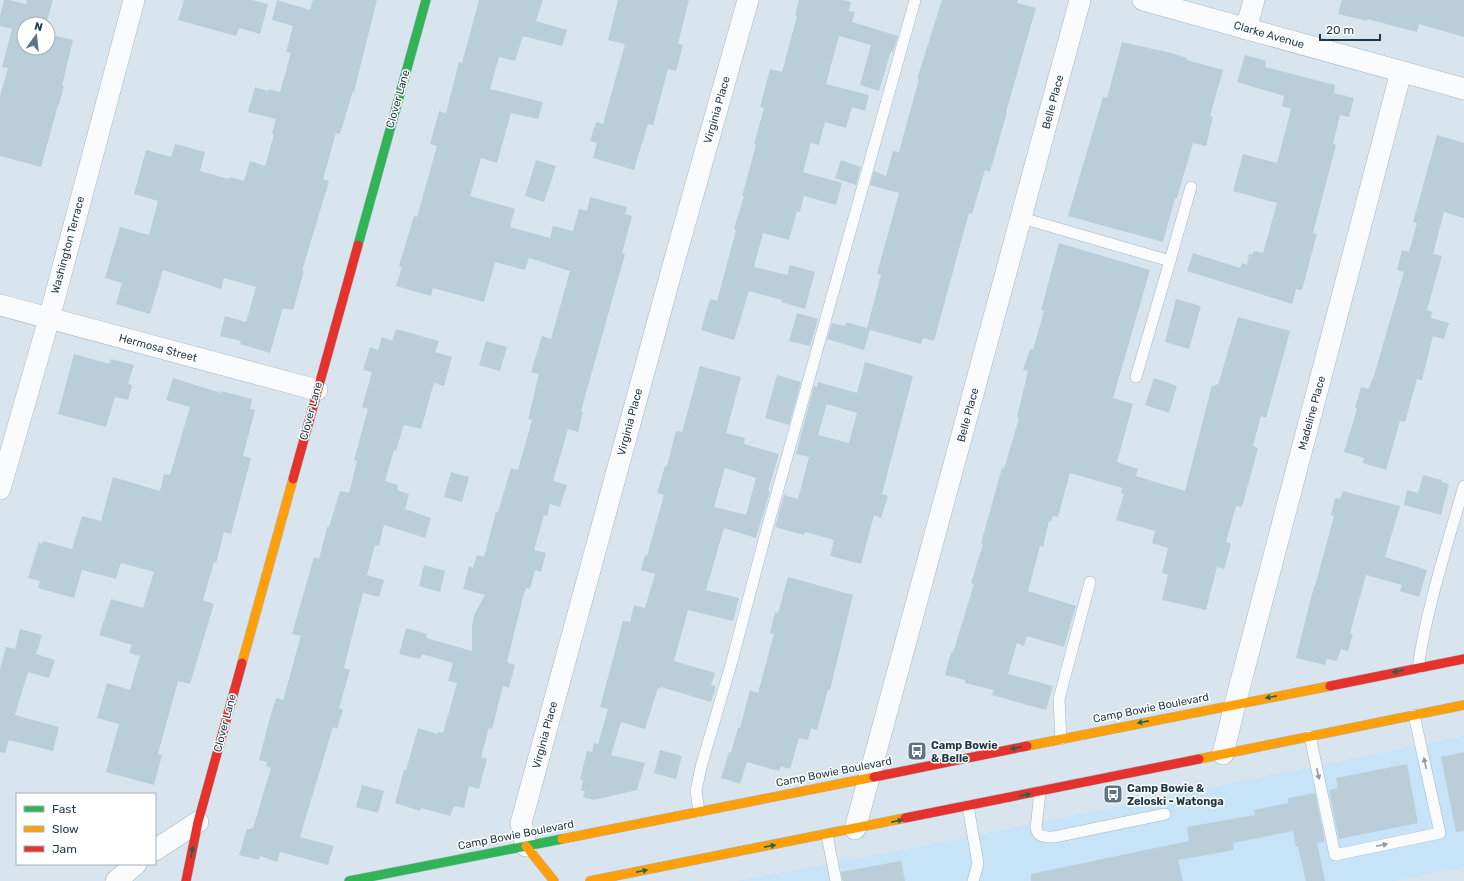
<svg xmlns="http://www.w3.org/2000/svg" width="1464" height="881" font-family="Rubik,sans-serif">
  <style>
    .built { fill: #c6e3f7 }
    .building { fill: #baceda; fill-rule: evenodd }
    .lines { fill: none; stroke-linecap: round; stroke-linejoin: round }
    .lane-casing { stroke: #a5b7c3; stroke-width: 12 }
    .street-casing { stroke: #a5b7c3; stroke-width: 22 }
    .fast-casing { stroke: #a5b7c3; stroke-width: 10 }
    .slow-casing { stroke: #a5b7c3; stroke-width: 10 }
    .jam-casing { stroke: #a5b7c3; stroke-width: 10 }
    .lane { stroke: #f9fbfc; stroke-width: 11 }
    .street { stroke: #f9fbfc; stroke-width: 21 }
    .fast { stroke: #30b455; stroke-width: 9 }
    .slow { stroke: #ff9f0a; stroke-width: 9 }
    .jam { stroke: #e5322d; stroke-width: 9 }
    .oneway { fill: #24634d }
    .oneway2 { fill: #8c9aa2 }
    .labels { text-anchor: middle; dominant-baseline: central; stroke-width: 3; stroke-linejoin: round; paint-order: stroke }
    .street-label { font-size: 11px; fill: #1e3849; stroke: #fff }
    .poi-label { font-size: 11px; font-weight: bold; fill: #1e3849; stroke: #fff; text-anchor: start }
  </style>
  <rect width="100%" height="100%" fill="#d8e5ee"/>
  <!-- built -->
  <polygon class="built" points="1464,736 1464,867 1394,881 737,881 933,844"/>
  <!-- building -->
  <g class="building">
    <polygon points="4,0 9,0 26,4 27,0 53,0 46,24 24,24 24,48 48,48 48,34 73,40 62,86 64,86 59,105 58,105 41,167 0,156 0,96 8,68 2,67 12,29 0,26 0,16"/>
    <polygon points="184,0 252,0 268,4 260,34 239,28 236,36 178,20"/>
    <polygon points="277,0 310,10 313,0 377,0 354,92 353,91 340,134 336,133 323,179 329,181 302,271 304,271 293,310 283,308 270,353 240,344 241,341 220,336 225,316 246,322 256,287 224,278 221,289 163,270 150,314 116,304 122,283 105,278 120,227 149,235 158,201 134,194 146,150 171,157 175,144 205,152 200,171 229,179 229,177 244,181 250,161 265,166 274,135 272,134 276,119 248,112 255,87 268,91 269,89 280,92 291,53 286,52 293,26 272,20"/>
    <polygon points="479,0 543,0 536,21 567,30 562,46 523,36 515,61 499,57 490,89 543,102 538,119 511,113 497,163 481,158 470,196 515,209 510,227 550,238 553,226 573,231 579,209 587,211 590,197 627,207 625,214 632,216 622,253 625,254 581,411 583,412 578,432 568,429 553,481 567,485 560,507 550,504 547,516 544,515 534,550 546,553 541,572 535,570 530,589 526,588 523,597 507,662 508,662 508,663 515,665 509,688 503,686 492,729 489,728 481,757 487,759 479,789 469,786 464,808 454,806 450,816 421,808 420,811 395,803 404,770 406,770 418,728 437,734 438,732 443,733 457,683 448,681 453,663 422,654 420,659 399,654 406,628 427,634 426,638 472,651 472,625 475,613 485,595 463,589 469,566 473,568 477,555 484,557 496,512 498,512 511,468 518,470 532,420 528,419 539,374 531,372 542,336 551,339 570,271 529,258 525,270 495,262 484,302 433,288 431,296 396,286 402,267 399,266 414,216 417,217 437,146 430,144 439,111 446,113 459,62 462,63"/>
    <polygon points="618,0 689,0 678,44 683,45 676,71 668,69 653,125 648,124 634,170 593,158 597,143 590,141 596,122 603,124 625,44 608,40"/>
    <polygon points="799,0 842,0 851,2 849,11 855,12 852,22 898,36 893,52 891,51 879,91 860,85 871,45 839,36 826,84 869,95 865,111 852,107 846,128 825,122 819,145 811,143 803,172 842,183 836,205 804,196 800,212 797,211 789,240 763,233 754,267 787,275 790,265 815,272 805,309 781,302 782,300 749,291 734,340 701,330 710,299 717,301 736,230 734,229 744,196 742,196 756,145 754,144 764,108 760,107 770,69 782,72 797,16 795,15"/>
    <polygon points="942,0 1018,0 1017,3 1036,8 1006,112 1007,112 990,172 985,170 972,214 969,213 934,341 923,338 921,344 870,330 864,350 827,339 832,323 845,326 846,322 867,328 881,275 877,274 899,193 870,185 874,171 886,176 893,151 899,152 919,79 917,79"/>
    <polygon points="1342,0 1464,0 1464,37 1419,24 1417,32 1367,19 1367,21 1338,14"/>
    <polygon points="1122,42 1171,53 1187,58 1187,60 1223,70 1210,116 1213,117 1206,146 1193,143 1177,198 1175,198 1163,242 1068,216 1103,97 1107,98"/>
    <polygon points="1245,55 1266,61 1265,67 1335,85 1334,93 1354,98 1349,117 1340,115 1333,144 1336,145 1313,233 1317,234 1302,290 1296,289 1292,304 1187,271 1193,253 1240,268 1242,263 1247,265 1249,254 1252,255 1254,251 1263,253 1277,203 1233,191 1243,154 1277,163 1291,109 1282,106 1284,96 1237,82"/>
    <polygon points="1437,135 1464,143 1464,218 1444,212 1433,254 1442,256 1427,310 1432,312 1431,318 1449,323 1444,339 1433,336 1422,380 1417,379 1405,422 1400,421 1386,470 1363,463 1364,458 1344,452 1357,409 1355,408 1361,387 1369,389 1372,379 1373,379 1404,272 1397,270 1402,250 1409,252 1417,223 1413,222"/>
    <polygon points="536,160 556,166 544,202 525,196"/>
    <polygon points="841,160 861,167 856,185 835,178"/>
    <polygon points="1059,243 1150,270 1113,398 1133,404 1117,462 1138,469 1136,476 1185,491 1212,385 1215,386 1216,384 1218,385 1238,317 1290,331 1266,418 1261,416 1253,446 1258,448 1242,507 1236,506 1226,542 1231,544 1224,569 1217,567 1206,610 1162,600 1168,575 1162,573 1168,548 1152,543 1155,531 1116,520 1124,494 1121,493 1122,488 1070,473 1058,517 1053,516 1051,522 1049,521 1043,547 1040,546 1028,591 1076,606 1064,647 1027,636 1024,646 1017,643 1008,674 1053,686 1046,710 992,695 994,690 965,683 965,680 945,675 951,652 953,653 974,584 971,583 983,544 981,543 1002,468 1004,469 1019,418 1017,417 1028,371 1023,370 1030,349 1033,350 1044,311 1041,310"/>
    <polygon points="1176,299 1201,306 1189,349 1165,342"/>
    <polygon points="797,313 818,319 810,346 789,341"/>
    <polygon points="396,329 439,341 435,352 452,357 444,386 434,383 421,429 404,425 396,451 394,450 385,481 398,485 397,490 409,494 405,509 431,518 425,538 384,525 379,546 375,545 367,575 384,580 379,597 363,593 345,664 344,668 350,670 339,708 343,710 337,729 333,727 300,837 334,846 328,865 280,852 277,862 260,856 259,860 239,855 247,829 251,829 251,828 253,828 271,768 266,766 267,762 259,760 269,721 276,698 283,700 301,636 292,634 314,557 319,559 327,527 329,527 340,491 349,493 357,461 354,460 368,409 362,407 372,372 363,370 370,347 378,350 382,337 392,341"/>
    <polygon points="486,341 507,347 500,371 479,365"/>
    <polygon points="74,354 109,364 111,359 134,365 128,384 132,385 128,400 115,397 106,427 58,414"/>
    <path d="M865,362L913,376L882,494L888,496L881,518L874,515L861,564L830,556L834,540L805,532L804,535L775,527L784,495L798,499L809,457L796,454L814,386L817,387L818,382L857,393ZM827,404L857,413L849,443L818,435Z"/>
    <path d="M700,366L741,377L726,433L745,438L744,444L779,454L768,491H770L756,538L724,528L706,590L739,598L733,621L688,610L674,661L715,673L711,685L716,686L711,702L661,687L660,689L658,688L645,729L621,722L611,755L645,763L637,790L594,800L583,797L585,791H581L583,780L580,779L587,751L592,752L594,743L598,744L608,709L600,707L623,621L630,622L634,605L645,608L655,574L641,570L645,555L647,556L664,495L657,493L665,466H667L676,431L682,432ZM725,468L756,478L746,515L714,507Z"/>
    <polygon points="777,375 801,382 789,425 765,418"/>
    <polygon points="173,378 221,393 221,391 252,399 250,409 255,410 243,456 251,458 231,534 224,532 216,563 214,562 203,600 214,604 190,684 178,681 158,754 162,755 154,785 106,772 119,724 97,718 107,683 130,690 140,656 129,653 132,645 99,635 111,599 143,608 154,572 121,563 116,579 82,570 74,598 38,588 40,581 28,578 39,542 42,544 43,541 72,549 82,516 101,521 113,477 160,491 164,474 170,475 190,407 166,400"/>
    <polygon points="1154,378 1177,386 1169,413 1145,405"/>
    <polygon points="451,472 469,477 462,502 444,497"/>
    <polygon points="1423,475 1442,480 1442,482 1449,484 1441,515 1404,505 1407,490 1418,493"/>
    <polygon points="1343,491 1400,506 1385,557 1427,570 1419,597 1400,591 1402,585 1366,575 1350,633 1353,634 1348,651 1341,649 1337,661 1327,659 1325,665 1296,658 1314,586 1315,586 1334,516 1331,515 1335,498 1340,499"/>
    <polygon points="424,565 445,571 440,592 419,586"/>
    <polygon points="788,577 853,595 830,690 828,690 817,730 811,728 808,740 799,738 790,769 781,766 779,771 747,762 740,784 721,778 729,752 731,752 738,728 740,728 750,690 758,693 774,634 770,633 775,612 778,613"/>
    <polygon points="20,629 42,635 36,654 55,660 49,678 28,672 15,715 59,727 53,751 9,740 5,753 0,752 0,669 6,647 15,649"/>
    <polygon points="660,750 682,756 676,779 654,773"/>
    <polygon points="1464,752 1464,831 1456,832 1441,757"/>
    <polygon points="1407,764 1418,823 1339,839 1329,790 1338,788 1336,778"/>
    <polygon points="362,785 384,791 378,813 356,807"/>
    <polygon points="1315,793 1325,842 1317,843 1325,881 1306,881 1298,847 1296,847 1293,831 1233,843 1234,850 1178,860 1183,881 1031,881 1031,874 1189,841 1187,827 1255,815 1254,810 1288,803 1288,798"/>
    <polygon points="901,861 905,881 843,881 841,872"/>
  </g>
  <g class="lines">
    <defs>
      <g id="lane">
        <polyline points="1022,218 1170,261 1136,377"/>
        <polyline points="1170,261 1191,187"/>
        <path d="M1418,668C1427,606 1447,546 1464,486"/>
        <polyline points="1310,736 1335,855 1440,833 1414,715"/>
        <polyline points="1061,739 1059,699 1090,582"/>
        <path d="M1040,792L1036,828C1038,838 1046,837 1054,837L1165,814"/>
        <polyline points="968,806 978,864 973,881"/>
        <polyline points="699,811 696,791 701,767 732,661 768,525 915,0"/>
        <polyline points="827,835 836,881"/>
      </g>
      <g id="street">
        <polyline points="1143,0 1464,89"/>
        <polyline points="1246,29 1254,0"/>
        <polyline points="0,305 317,390"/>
        <polyline points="0,489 49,319 134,0"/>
        <polyline points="1223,754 1235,704 1401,72"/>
        <polyline points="855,829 1080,0"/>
        <polyline points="526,846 521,823 674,262 748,0"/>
        <polyline points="155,850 198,822"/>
        <polyline points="116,881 136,864"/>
      </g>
      <g id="fast">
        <polyline points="358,245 426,0"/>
        <polyline points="349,881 562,839"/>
      </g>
      <g id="slow">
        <polyline points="242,663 293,479"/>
        <polyline points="1027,746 1330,686"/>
        <polyline points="1199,759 1464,705"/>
        <polyline points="562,839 874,777"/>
        <polyline points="526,846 554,881"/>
        <polyline points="590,881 905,818"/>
      </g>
      <g id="jam">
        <polyline points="293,479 358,245"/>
        <polyline points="1330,686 1464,659"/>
        <polyline points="874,777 1027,746"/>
        <polyline points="905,818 1199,759"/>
        <polyline points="186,881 198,822 242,663"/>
      </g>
    </defs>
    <!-- lane casing -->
    <use href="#lane" class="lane-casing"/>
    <!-- street casing -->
    <use href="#street" class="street-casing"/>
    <!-- fast casing -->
    <use href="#fast" class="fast-casing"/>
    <!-- slow casing -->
    <use href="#slow" class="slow-casing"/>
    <!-- jam casing -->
    <use href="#jam" class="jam-casing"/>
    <!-- lane -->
    <use href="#lane" class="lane"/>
    <!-- street -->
    <use href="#street" class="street"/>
    <!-- fast -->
    <use href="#fast" class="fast"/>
    <!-- slow -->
    <use href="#slow" class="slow"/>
    <!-- jam -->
    <use href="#jam" class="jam"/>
  </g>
  <!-- one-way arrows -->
  <defs><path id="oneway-solid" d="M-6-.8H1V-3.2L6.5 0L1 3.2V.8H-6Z"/></defs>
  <g class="oneway">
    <use href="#oneway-solid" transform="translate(1398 671) rotate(169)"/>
    <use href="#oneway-solid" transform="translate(1271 697) rotate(169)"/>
    <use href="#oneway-solid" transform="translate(1143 722) rotate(169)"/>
    <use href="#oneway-solid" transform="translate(1016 748) rotate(169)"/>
    <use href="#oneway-solid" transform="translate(1025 795) rotate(-12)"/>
    <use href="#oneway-solid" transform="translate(897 821) rotate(-11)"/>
    <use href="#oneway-solid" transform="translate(770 846) rotate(-11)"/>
    <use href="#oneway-solid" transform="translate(192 852) rotate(-79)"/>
    <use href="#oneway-solid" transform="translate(642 871) rotate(-11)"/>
  </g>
  <g class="oneway2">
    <use href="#oneway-solid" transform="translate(1425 763) rotate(-102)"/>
    <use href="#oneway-solid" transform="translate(1318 774) rotate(78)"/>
    <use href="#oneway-solid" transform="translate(1382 845) rotate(-12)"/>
  </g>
  <!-- icons -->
  <defs>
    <symbol id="bus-square" viewBox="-11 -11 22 22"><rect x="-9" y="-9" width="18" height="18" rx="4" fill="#5f7583" stroke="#fff"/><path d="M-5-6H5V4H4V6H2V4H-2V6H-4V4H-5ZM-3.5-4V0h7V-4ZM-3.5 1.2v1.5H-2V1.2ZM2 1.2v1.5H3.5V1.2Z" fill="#fff"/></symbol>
  </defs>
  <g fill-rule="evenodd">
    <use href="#bus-square" x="906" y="740" width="22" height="22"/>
    <use href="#bus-square" x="1102" y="783" width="22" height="22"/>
  </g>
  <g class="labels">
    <!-- street labels -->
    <g class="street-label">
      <text transform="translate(1269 35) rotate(16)">Clarke Avenue</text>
      <text transform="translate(398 99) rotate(-74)">Clover Lane</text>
      <text transform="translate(1053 102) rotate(-75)">Belle Place</text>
      <text transform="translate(717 110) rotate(-74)">Virginia Place</text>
      <text transform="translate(68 245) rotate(-75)">Washington Terrace</text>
      <text transform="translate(158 348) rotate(15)">Hermosa Street</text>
      <text transform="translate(311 411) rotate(-75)">Clover Lane</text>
      <text transform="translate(1312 413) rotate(-75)">Madeline Place</text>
      <text transform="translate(968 415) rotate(-75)">Belle Place</text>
      <text transform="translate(630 422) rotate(-75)">Virginia Place</text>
      <text transform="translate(1151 708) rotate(-11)">Camp Bowie Boulevard</text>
      <text transform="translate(225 723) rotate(-75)">Clover Lane</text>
      <text transform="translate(545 735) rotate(-75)">Virginia Place</text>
      <text transform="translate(834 772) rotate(-11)">Camp Bowie Boulevard</text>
      <text transform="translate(516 835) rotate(-11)">Camp Bowie Boulevard</text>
    </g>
    <!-- poi labels -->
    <g class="poi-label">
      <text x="931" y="745">Camp Bowie<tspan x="931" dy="13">&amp; Belle</tspan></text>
      <text x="1127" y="788">Camp Bowie &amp;<tspan x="1127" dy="13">Zeloski - Watonga</tspan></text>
    </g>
  </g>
  <!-- legend -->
  <rect x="16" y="793" width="140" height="72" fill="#ffffff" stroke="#a5afb6"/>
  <rect x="24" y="806" width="20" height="6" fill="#30b455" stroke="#a5afb6"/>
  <text x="52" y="813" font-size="12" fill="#1e3849">Fast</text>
  <rect x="24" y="826" width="20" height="6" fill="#ff9f0a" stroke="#a5afb6"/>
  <text x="52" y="833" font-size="12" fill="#1e3849">Slow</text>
  <rect x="24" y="846" width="20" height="6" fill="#e5322d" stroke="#a5afb6"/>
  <text x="52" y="853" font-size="12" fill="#1e3849">Jam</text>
  <!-- north arrow -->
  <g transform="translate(36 36) rotate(15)"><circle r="19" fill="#ffffff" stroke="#a5afb6"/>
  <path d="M0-3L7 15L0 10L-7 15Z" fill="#5f7583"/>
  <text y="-6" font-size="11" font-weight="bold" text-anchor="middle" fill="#1e3849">N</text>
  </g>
  <!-- scale -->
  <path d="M1320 34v6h60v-6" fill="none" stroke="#1e3849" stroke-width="2"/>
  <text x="1326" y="34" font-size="12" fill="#1e3849" stroke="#ffffff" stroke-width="3" paint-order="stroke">20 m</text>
</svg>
